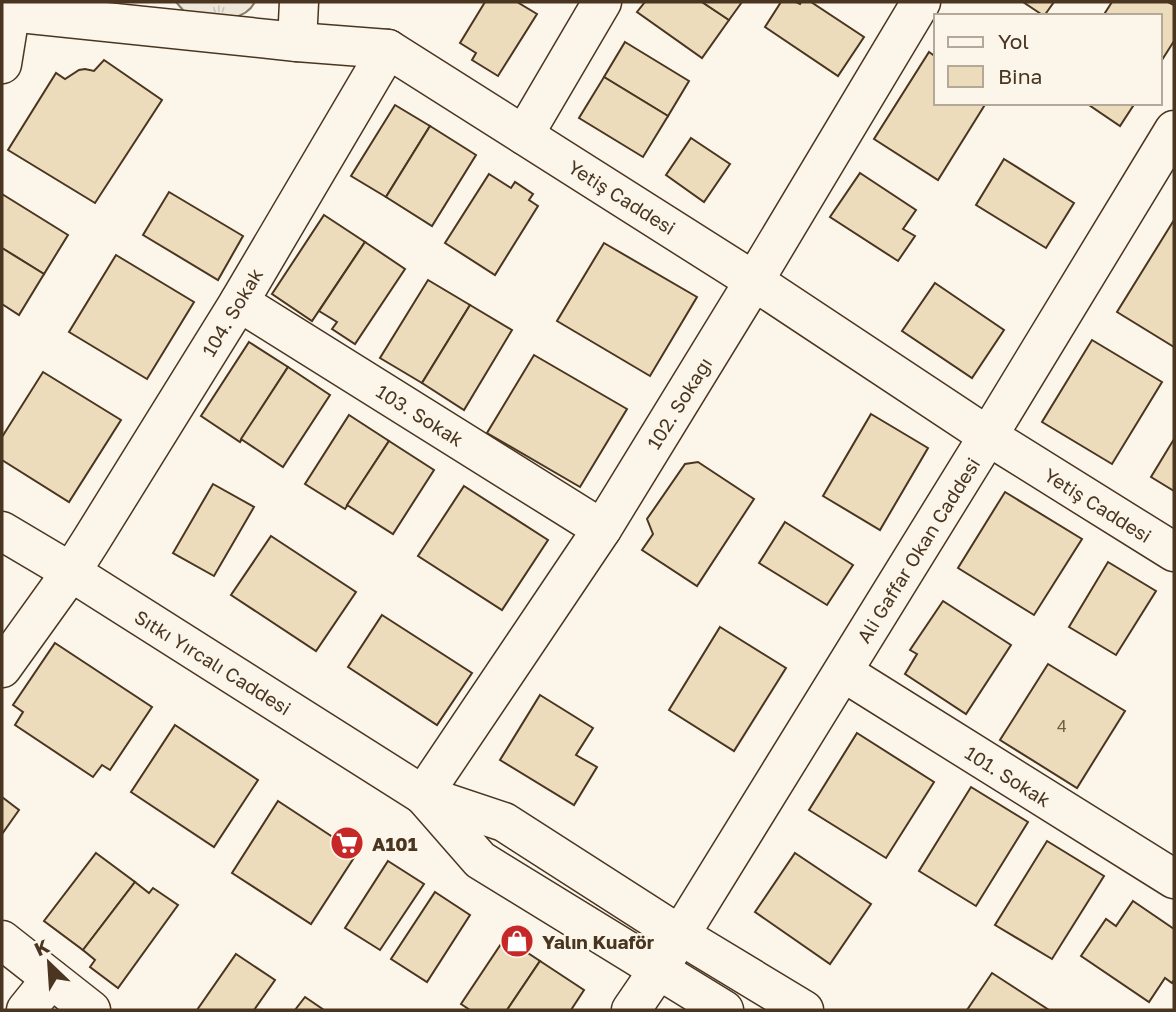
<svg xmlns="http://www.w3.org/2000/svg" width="1176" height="1012" font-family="'Golos Text',sans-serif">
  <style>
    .grass { fill: url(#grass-tufts); stroke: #887966; stroke-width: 2 }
    .building { fill: #ecdcbc; stroke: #4a3520; stroke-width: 2 }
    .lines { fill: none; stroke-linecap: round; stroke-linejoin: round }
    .minor-casing { stroke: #4a3520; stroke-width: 41 }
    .major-casing { stroke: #4a3520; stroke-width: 41 }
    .minor { stroke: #fbf6e9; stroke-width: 38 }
    .major { stroke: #fbf6e9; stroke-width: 38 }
    .labels { text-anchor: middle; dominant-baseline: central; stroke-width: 5; stroke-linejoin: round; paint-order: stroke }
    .number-label { font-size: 16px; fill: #725f47 }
    .street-label { font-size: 19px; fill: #4a3520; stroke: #fbf6e9 }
    .poi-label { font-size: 19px; font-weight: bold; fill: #4a3520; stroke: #fbf6e9; text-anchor: start }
  </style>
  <defs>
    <pattern id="grass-tufts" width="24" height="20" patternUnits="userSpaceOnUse" patternTransform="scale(1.75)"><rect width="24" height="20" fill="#ede6d9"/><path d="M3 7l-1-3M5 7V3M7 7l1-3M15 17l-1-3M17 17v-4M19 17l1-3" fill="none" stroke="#cdc6ba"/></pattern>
  </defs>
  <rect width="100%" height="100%" fill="#fbf6e9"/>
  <!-- grass -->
  <path class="grass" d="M176,2H255C242,26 211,17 188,16Z"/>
  <!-- building -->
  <g class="building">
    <polygon points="485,2 517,2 537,14 498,76 472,60 476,53 460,43"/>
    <polygon points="645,2 702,2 729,20 702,58 637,12"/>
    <polygon points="702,2 742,2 729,20"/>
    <polygon points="781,2 796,2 800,4 801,2 811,2 864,37 838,76 765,27"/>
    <polygon points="1023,2 1054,2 1044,16"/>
    <polygon points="1112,2 1168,2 1174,5 1174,41 1160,63 1160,16 1103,16"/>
    <polygon points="625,42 689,81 668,116 604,77"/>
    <polygon points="929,52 936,57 936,103 986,103 938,180 874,139"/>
    <polygon points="104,60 162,100 95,203 8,150 56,73 65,79 79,70 85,69 94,71"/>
    <polygon points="604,77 668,116 643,157 579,118"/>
    <polygon points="1086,103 1135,103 1120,126"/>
    <polygon points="395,105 430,126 386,197 351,176"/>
    <polygon points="430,126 476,155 432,226 386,197"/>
    <polygon points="691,138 730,164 704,202 666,175"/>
    <polygon points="1004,159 1074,203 1046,248 976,205"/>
    <polygon points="860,173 916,210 903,229 915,236 898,261 830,217"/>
    <polygon points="489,174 511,188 515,182 533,194 529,200 538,206 495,275 445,243"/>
    <polygon points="169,192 243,236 218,280 143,235"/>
    <polygon points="2,194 68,235 44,274 2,248"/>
    <polygon points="324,215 365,242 312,321 272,294"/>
    <polygon points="1174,220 1174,347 1117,312"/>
    <polygon points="365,242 405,269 355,344 332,329 337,322 319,311"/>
    <polygon points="604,243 697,297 650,376 557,321"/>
    <polygon points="2,248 44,274 19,315 2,304"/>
    <polygon points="116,255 194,302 147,379 69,332"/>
    <polygon points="428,280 470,305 422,383 380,358"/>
    <polygon points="935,283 1004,330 972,378 902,331"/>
    <polygon points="470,305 512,330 464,410 422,383"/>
    <polygon points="1092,340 1162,382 1112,464 1042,422"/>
    <polygon points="249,342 288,367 240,442 201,416"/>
    <polygon points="534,355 627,409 580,487 487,433"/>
    <polygon points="288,367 330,395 283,467 241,439"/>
    <polygon points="43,372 121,420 69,502 2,460 2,437"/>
    <polygon points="871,414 928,448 880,530 823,496"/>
    <polygon points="349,415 389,441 345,509 305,484"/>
    <polygon points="1174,439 1174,491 1151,477"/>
    <polygon points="389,441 434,470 393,534 347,505"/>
    <polygon points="698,462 754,499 697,586 642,550 653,534 647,519 685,464"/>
    <polygon points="213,484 254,507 214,576 173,553"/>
    <polygon points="464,486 548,540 502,610 418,556"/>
    <polygon points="1005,492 1082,539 1034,615 958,568"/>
    <polygon points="785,522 853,565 827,605 759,563"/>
    <polygon points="271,536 356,592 316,651 231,595"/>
    <polygon points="1108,562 1156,591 1116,655 1069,627"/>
    <polygon points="943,601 1011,645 966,714 905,674 917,654 910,650"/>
    <polygon points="382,615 472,673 437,725 348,667"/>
    <polygon points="720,627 786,668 734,751 669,710"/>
    <polygon points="55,643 152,707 110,770 102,765 93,777 15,725 23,712 13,705"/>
    <polygon points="1048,664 1125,711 1077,788 1000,740"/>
    <polygon points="540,695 593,728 576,755 597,767 574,805 500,760"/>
    <polygon points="175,725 258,780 214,847 131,792"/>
    <polygon points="857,733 934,782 886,858 809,810"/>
    <polygon points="971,787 1028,822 976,906 919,871"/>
    <polygon points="2,797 19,810 2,834"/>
    <polygon points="278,801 357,853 311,924 232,873"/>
    <polygon points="1047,841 1104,876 1052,959 995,925"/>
    <polygon points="96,853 135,882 83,950 44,921"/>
    <polygon points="795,853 871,904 830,964 755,912"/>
    <polygon points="388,861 424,884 380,950 345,928"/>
    <polygon points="135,882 149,893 153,888 178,905 118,988 90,967 95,960 83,950"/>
    <polygon points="435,892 470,915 427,982 391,959"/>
    <polygon points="1133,901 1174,929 1174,980 1172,983 1165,978 1149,1002 1081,956 1106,919 1116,926"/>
    <polygon points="505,938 540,961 507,1010 470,1010 461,1004"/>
    <polygon points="236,954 275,980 254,1010 197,1010"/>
    <polygon points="540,961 584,990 571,1010 507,1010"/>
    <polygon points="992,973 1049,1010 967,1010"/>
    <polygon points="305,997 324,1010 295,1010"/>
  </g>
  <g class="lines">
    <defs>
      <g id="minor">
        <polyline points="10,12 297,42 388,49 754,281 988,436 1174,552"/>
        <polyline points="297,42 299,2"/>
        <polyline points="2,64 12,2"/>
        <polyline points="524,135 602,2"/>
        <polyline points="239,302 602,529"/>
        <polyline points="2,668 71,572 92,539 239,302 388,49"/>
        <polyline points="843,672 1174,879"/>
        <polyline points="423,795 602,529 754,281 921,2"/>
        <polyline points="2,940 91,1010"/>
        <polyline points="26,1010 51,979"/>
        <polyline points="631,1010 659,969"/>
      </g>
      <g id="major">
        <polyline points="2,531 71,572 423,795 504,822 680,935 804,1010"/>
        <polyline points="424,796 480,860 724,1010"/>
        <polyline points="659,969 988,436 1174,130"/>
      </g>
    </defs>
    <!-- minor casing -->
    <use href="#minor" class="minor-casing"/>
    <!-- major casing -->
    <use href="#major" class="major-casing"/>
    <!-- minor -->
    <use href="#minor" class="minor"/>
    <!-- major -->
    <use href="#major" class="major"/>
  </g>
  <!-- icons -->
  <defs>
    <symbol id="supermarket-disc" viewBox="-11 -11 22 22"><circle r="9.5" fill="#c62828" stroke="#fbf6e9"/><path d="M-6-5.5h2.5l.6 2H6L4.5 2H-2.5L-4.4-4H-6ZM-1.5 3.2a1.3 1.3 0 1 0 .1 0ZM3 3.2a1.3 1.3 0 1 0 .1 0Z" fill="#fff"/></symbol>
    <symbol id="shop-disc" viewBox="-11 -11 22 22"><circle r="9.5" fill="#c62828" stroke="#fbf6e9"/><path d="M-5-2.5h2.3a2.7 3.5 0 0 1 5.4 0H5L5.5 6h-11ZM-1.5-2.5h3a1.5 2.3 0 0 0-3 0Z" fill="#fff"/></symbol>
  </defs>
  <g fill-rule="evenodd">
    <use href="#supermarket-disc" x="328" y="824" width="38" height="38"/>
    <use href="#shop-disc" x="498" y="922" width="38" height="38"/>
  </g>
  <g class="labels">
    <!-- number labels -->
    <g class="number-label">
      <text x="1062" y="726">4</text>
    </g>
    <!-- street labels -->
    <g class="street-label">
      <text transform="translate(622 197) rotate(32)">Yetiş Caddesi</text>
      <text transform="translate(232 312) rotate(-59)">104. Sokak</text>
      <text transform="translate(679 403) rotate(-58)">102. Sokağı</text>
      <text transform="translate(420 415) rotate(32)">103. Sokak</text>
      <text transform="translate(1098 505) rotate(32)">Yetiş Caddesi</text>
      <text transform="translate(918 550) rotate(-58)">Ali Gaffar Okan Caddesi</text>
      <text transform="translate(213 662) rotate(32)">Sıtkı Yırcalı Caddesi</text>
      <text transform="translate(1008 776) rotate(32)">101. Sokak</text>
    </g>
    <!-- poi labels -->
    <g class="poi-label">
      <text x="372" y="843">A101</text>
      <text x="542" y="941">Yalın Kuaför</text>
    </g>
  </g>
  <!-- border -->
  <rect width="1176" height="1012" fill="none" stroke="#4a3520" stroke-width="7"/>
  <!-- legend -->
  <rect x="934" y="14" width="228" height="91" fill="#fbf6e9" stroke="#b4a999" stroke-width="2"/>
  <rect x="948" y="37" width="35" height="10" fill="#fbf6e9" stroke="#b4a999" stroke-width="2"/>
  <text x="998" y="49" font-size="21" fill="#4a3520">Yol</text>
  <rect x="948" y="66" width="35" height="21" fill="#ecdcbc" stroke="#b4a999" stroke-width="2"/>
  <text x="998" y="84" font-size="21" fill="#4a3520">Bina</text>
  <!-- north arrow -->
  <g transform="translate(49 963) rotate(335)" stroke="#fbf6e9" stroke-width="5" paint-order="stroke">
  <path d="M0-5L12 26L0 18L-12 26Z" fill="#4a3520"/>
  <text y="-10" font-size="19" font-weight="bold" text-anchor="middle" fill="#4a3520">K</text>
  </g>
</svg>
